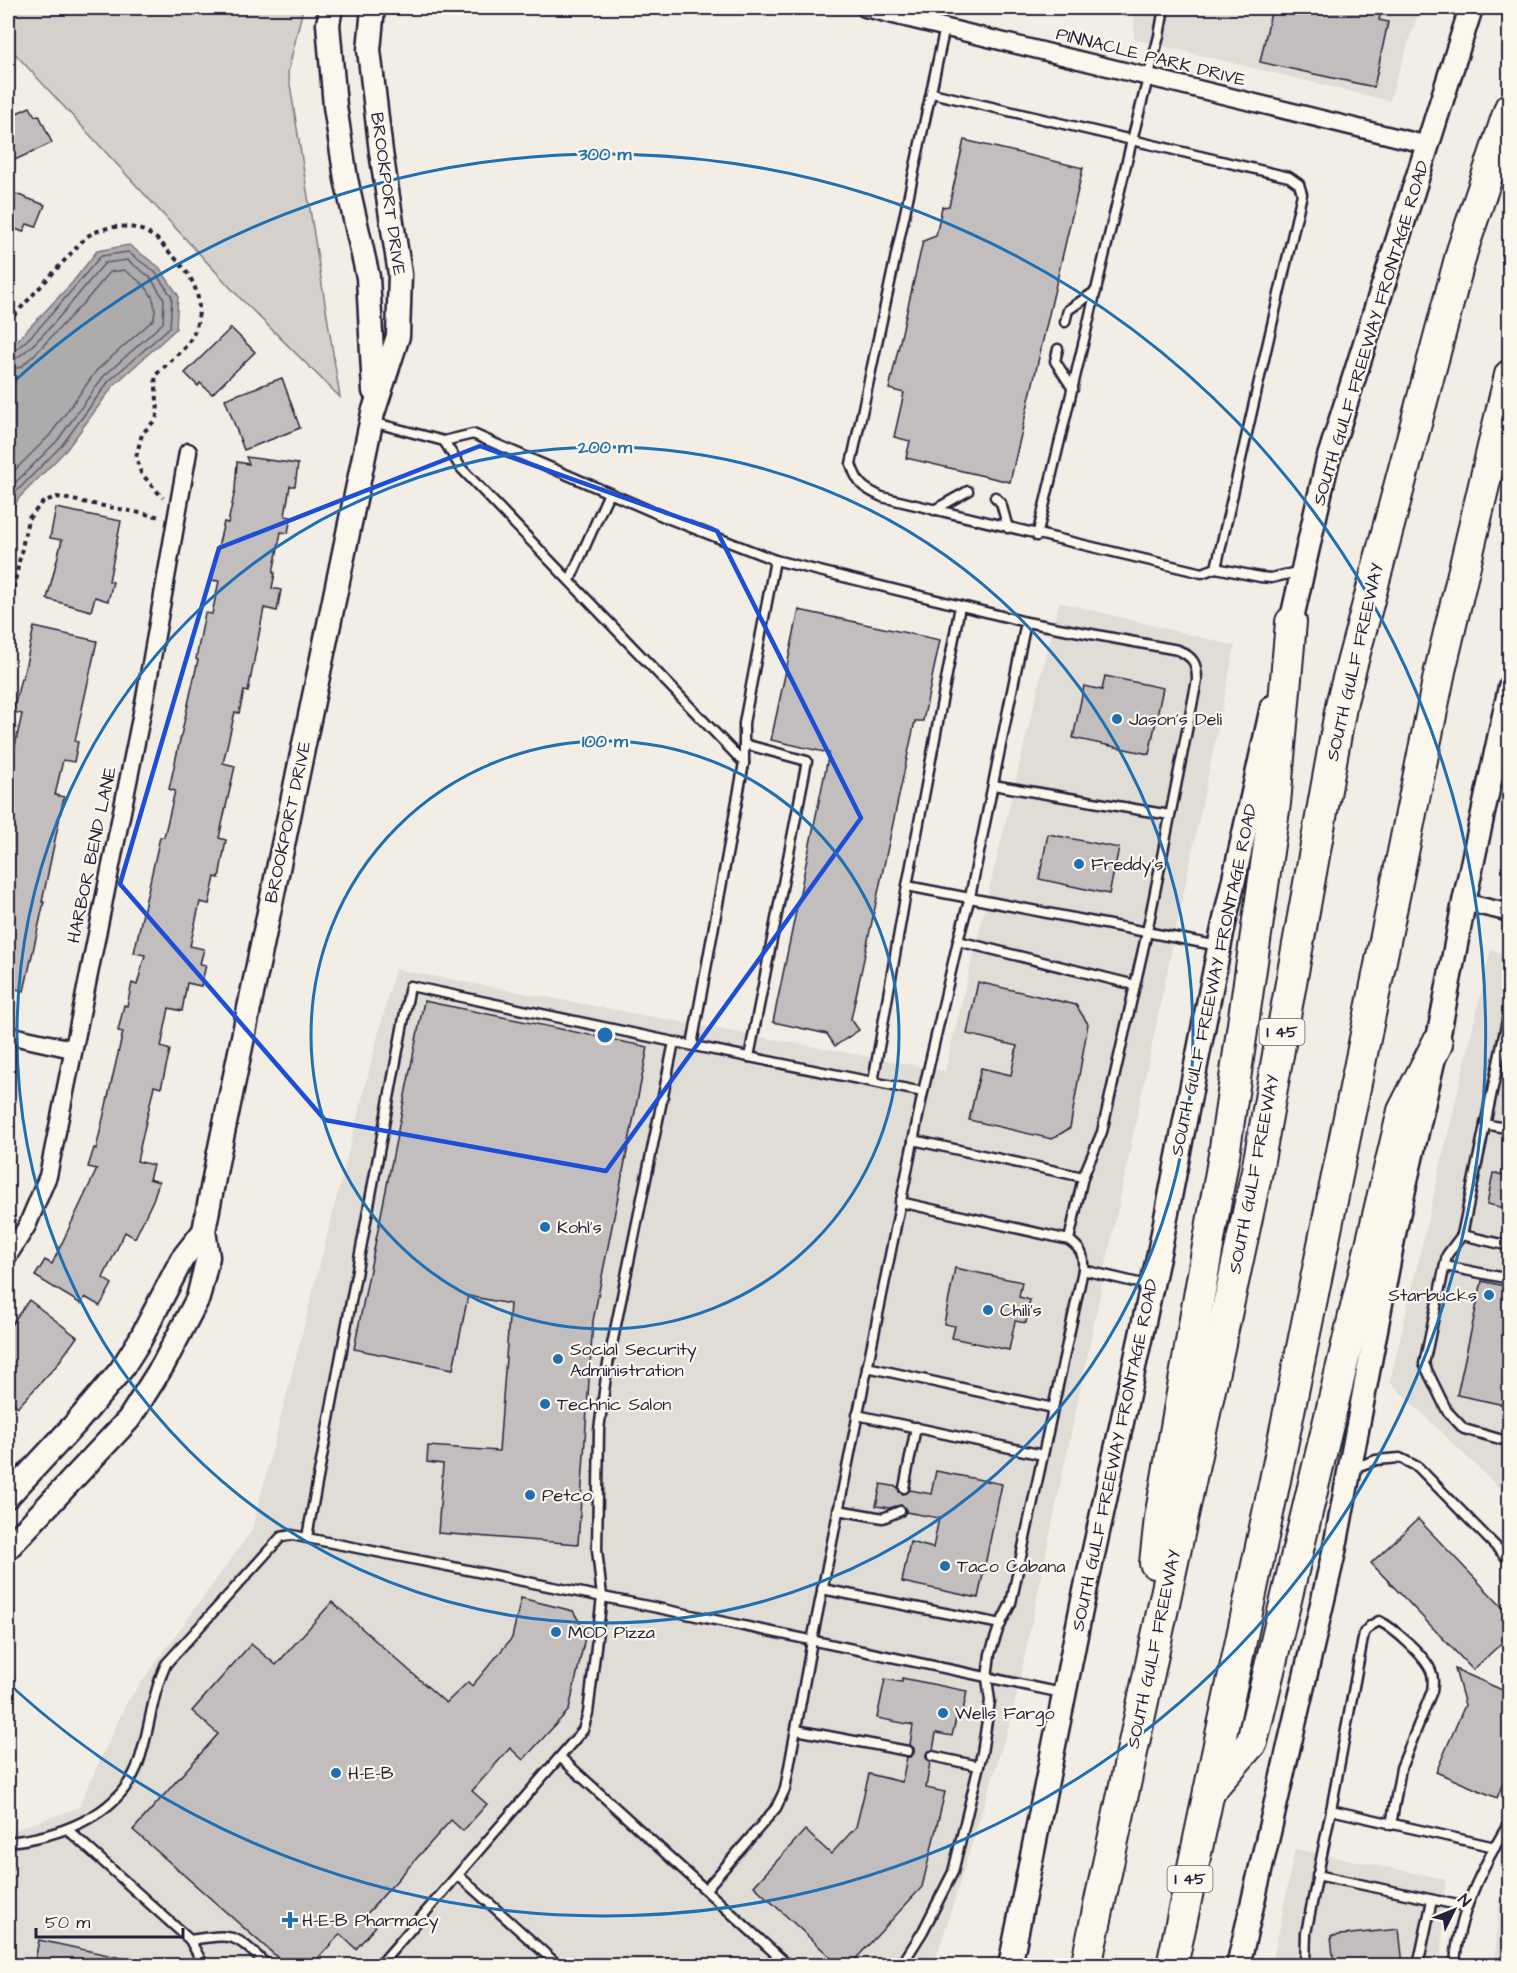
<svg xmlns="http://www.w3.org/2000/svg" width="1517" height="1973" font-family="'Architects Daughter',sans-serif">
  <style>
    .built { fill: #e0dcd6 }
    .green { fill: #d4d1cc; stroke: #7b7a84; stroke-width: 1.5 }
    .water { fill: #aeabad; stroke: #76747f; stroke-width: 1.5 }
    .lines { fill: none; stroke-linecap: round; stroke-linejoin: round }
    .shore { stroke: #5a5969; stroke-width: 1.5 }
    .building { fill: #c2bebe; stroke: #22223b; stroke-width: 1.5 }
    .lane-casing { stroke: #22223b; stroke-width: 13 }
    .street-casing { stroke: #22223b; stroke-width: 21 }
    .secondary-casing { stroke: #22223b; stroke-width: 27 }
    .highway-casing { stroke: #22223b; stroke-width: 34 }
    .path { stroke: #22223b; stroke-width: 4; stroke-dasharray: 4.5 4.5; stroke-linecap: butt }
    .lane { stroke: #fbf7ec; stroke-width: 8 }
    .street { stroke: #fbf7ec; stroke-width: 16 }
    .secondary { stroke: #fbf7ec; stroke-width: 22 }
    .highway { stroke: #fbf7ec; stroke-width: 30 }
    .marked { fill: none; stroke: #1d4ed8; stroke-width: 4.5; stroke-linejoin: round }
    .ring { fill: none; stroke: #1f6fb2; stroke-width: 3 }
    .poi-dot { fill: #1f6fb2; stroke: #fbf7ec; stroke-width: 2 }
    .labels { text-anchor: middle; dominant-baseline: central; stroke-width: 4.5; stroke-linejoin: round; paint-order: stroke }
    .shield { fill: #fbf7ec; stroke: #636270; stroke-width: 1.5 }
    .shield-label { font-size: 16px; font-weight: bold; fill: #22223b }
    .street-label { font-size: 18px; fill: #22223b; stroke: #fbf7ec }
    .poi-label { font-size: 18px; fill: #22223b; stroke: #fbf7ec; text-anchor: start }
    .centre { fill: #1f6fb2; stroke: #fbf7ec; stroke-width: 3 }
    .ring-label { font-size: 18px; text-anchor: middle; font-weight: bold; fill: #1f6fb2; stroke: #fbf7ec; stroke-width: 4.5; stroke-linejoin: round; paint-order: stroke }
  </style>
  <rect width="100%" height="100%" fill="#f2eee5"/>
  <filter id="ink" filterUnits="userSpaceOnUse"><feTurbulence type="fractalNoise" baseFrequency=".0167" numOctaves="2"/><feDisplacementMap in="SourceGraphic" scale="12" xChannelSelector="R" yChannelSelector="G"/><feConvolveMatrix kernelMatrix="1 2 1 2 8 2 1 2 1" color-interpolation-filters="sRGB"/></filter>
  <g filter="url(#ink)">
    <!-- built -->
    <g class="built">
      <polygon points="1135,8 1420,8 1389,101 1134,39"/>
      <polygon points="1059,602 1235,646 1013,1712 934,1965 8,1965 8,1832 78,1808 127,1702 252,1530 395,969 945,1071"/>
      <polygon points="1491,950 1509,954 1509,1498 1390,1382"/>
      <polygon points="1295,1849 1445,1879 1441,1965 1272,1966"/>
      <polygon points="1509,1891 1509,1965 1495,1965 1499,1901"/>
    </g>
    <!-- green -->
    <polygon class="green" points="8,8 303,8 288,72 340,397 240,298 8,46"/>
    <!-- water -->
    <polygon class="water" points="129,245 159,267 178,295 176,329 114,385 67,449 18,499 8,523 8,350 72,283 97,251"/>
    <g class="lines">
      <!-- shore -->
      <g class="shore">
        <path d="M8,353C25,351 85,273 101,256L128,252L155,272L172,297L170,327L109,381L62,445L13,495L8,507"/>
        <path d="M8,361C29,360 87,282 105,263L127,260L150,277L164,299L163,323L104,376L57,441L8,490"/>
        <path d="M8,370L21,367L37,352L89,297L110,272L124,270C143,283 159,294 154,319L97,370L50,435L8,477"/>
      </g>
    </g>
    <!-- building -->
    <g class="building">
      <polygon points="1272,8 1382,8 1379,20 1388,22 1374,87 1260,62"/>
      <polygon points="30,107 35,116 39,115 52,143 8,163 8,117"/>
      <polygon points="964,140 1083,168 1010,482 906,458 910,441 894,437 904,393 889,389 923,241 936,236 942,207 949,206"/>
      <polygon points="8,191 45,205 36,227 27,224 23,232 8,226"/>
      <polygon points="231,328 255,352 212,394 200,383 198,386 185,373"/>
      <polygon points="282,378 300,428 244,450 225,399"/>
      <polygon points="246,457 298,464 295,486 290,486 285,516 291,517 288,533 281,532 273,573 275,573 272,588 281,590 277,611 264,608 248,692 244,691 239,713 235,712 223,763 235,766 219,838 226,840 219,878 215,877 209,904 200,902 190,946 204,949 200,964 206,965 201,986 187,983 182,1011 169,1008 161,1047 170,1050 161,1088 154,1086 137,1161 153,1165 149,1179 159,1182 153,1200 135,1238 125,1232 103,1278 112,1284 100,1306 85,1297 81,1304 35,1276 45,1260 52,1264 97,1169 88,1167 94,1148 96,1149 123,1032 118,1031 124,1005 127,1006 132,983 137,985 145,955 134,953 160,837 164,837 175,791 169,789 198,660 196,659 205,613 212,614 219,581 210,580 224,522 228,523 235,490 237,462 249,464"/>
      <polygon points="56,508 121,521 109,581 113,582 108,601 95,597 91,611 47,599 62,540 50,538"/>
      <polygon points="799,610 940,640 923,721 915,721 851,1019 859,1030 835,1046 827,1034 773,1022 829,753 771,740"/>
      <polygon points="34,627 97,641 75,741 78,742 74,762 63,760 55,795 64,797 42,902 44,902 24,991 8,987 8,777 22,714 13,712 21,678 23,678"/>
      <polygon points="1105,676 1163,688 1149,754 1073,738 1084,686 1102,690"/>
      <polygon points="1048,834 1119,848 1109,894 1039,879"/>
      <polygon points="978,982 1076,1005 1088,1024 1070,1128 1052,1139 969,1120 981,1068 1011,1075 1017,1046 967,1034"/>
      <polygon points="424,1001 648,1047 593,1321 578,1544 438,1533 443,1464 427,1462 428,1446 499,1451 510,1304 468,1296 453,1369 354,1349"/>
      <polygon points="1493,1173 1509,1176 1509,1209 1487,1204"/>
      <polygon points="955,1268 1022,1282 1019,1297 1030,1300 1026,1323 1015,1321 1009,1350 952,1338 955,1326 944,1324"/>
      <polygon points="1482,1281 1509,1287 1509,1406 1457,1395"/>
      <polygon points="29,1300 77,1337 56,1366 18,1407 8,1397 8,1329"/>
      <polygon points="936,1471 1002,1484 978,1598 902,1582 910,1542 933,1548 939,1518 906,1512 906,1508 901,1505 889,1508 876,1506 881,1484 898,1487 899,1492 903,1494 910,1490 931,1494"/>
      <polygon points="1418,1519 1509,1614 1509,1636 1473,1670 1371,1563"/>
      <polygon points="521,1598 573,1611 586,1633 569,1710 523,1760 510,1748 472,1791 487,1804 463,1831 451,1820 365,1916 376,1926 356,1949 340,1934 312,1965 286,1965 133,1830 218,1734 192,1711 251,1644 276,1665 332,1602 446,1703 468,1682 472,1686 512,1638"/>
      <polygon points="1455,1669 1509,1693 1509,1768 1497,1798 1436,1772 1465,1705"/>
      <polygon points="902,1678 967,1691 961,1720 956,1719 952,1736 936,1733 933,1750 926,1754 926,1758 930,1762 926,1788 945,1792 922,1887 850,1965 839,1965 754,1886 805,1830 831,1854 856,1827 869,1774 902,1782 907,1757 911,1757 914,1753 914,1748 910,1745 913,1725 877,1718 885,1679 902,1682"/>
      <polygon points="1399,1929 1403,1965 1334,1965 1331,1936"/>
      <polygon points="39,1940 127,1959 127,1965 34,1965"/>
    </g>
    <g class="lines">
      <defs>
        <g id="lane">
          <path d="M945,27L851,464C858,485 863,488 882,497L1202,573L1216,568L1302,194L1299,184L1289,177L1132,140L1159,36L1164,8"/>
          <polyline points="932,93 1132,140 1037,536"/>
          <polyline points="1065,322 1068,310 1096,291"/>
          <polyline points="1058,349 1055,361 1073,389"/>
          <polyline points="372,422 444,441"/>
          <polyline points="995,497 1001,503 1008,528"/>
          <polyline points="934,510 968,491"/>
          <polyline points="1216,568 1260,577 1271,578 1301,571"/>
          <polyline points="570,580 609,493"/>
          <polyline points="744,744 807,761 749,1057"/>
          <polyline points="744,763 744,723 775,560"/>
          <polyline points="993,785 1170,815"/>
          <polyline points="907,886 1219,946"/>
          <polyline points="1510,1006 1462,1235 1447,1255 1424,1364 1447,1411 1464,1429 1510,1442"/>
          <polyline points="692,1045 744,763 461,468 444,441 473,434 667,518 775,560 1026,622 970,897 958,941 1135,985"/>
          <polyline points="873,1082 907,886 960,606"/>
          <polyline points="923,1092 958,941"/>
          <polyline points="1485,1124 1510,1129"/>
          <path d="M913,1140L1083,1177L1102,1132L1147,932L1197,680C1197,663 1193,657 1178,650L1026,622"/>
          <path d="M900,1202L1069,1240C1081,1249 1084,1254 1083,1270L1151,1286"/>
          <polyline points="1462,1235 1510,1246"/>
          <polyline points="1069,1240 1083,1177"/>
          <polyline points="1445,1266 1510,1279"/>
          <polyline points="867,1367 1053,1408"/>
          <polyline points="857,1415 1043,1455"/>
          <polyline points="1353,1468 1376,1460 1400,1458 1418,1467 1510,1561"/>
          <polyline points="904,1488 916,1427"/>
          <polyline points="838,1510 883,1518 900,1511"/>
          <polyline points="307,1537 410,986 674,1042"/>
          <polyline points="822,1589 1001,1624"/>
          <polyline points="796,1730 908,1751"/>
          <polyline points="932,1756 979,1766"/>
          <polyline points="561,1758 789,1966"/>
          <path d="M1391,1825L1401,1768L1432,1691C1433,1684 1434,1678 1431,1671C1425,1656 1394,1628 1379,1621L1370,1626L1364,1633L1331,1810L1495,1847"/>
          <polyline points="67,1829 190,1940 204,1966"/>
          <path d="M8,1842C58,1837 116,1817 137,1767C150,1733 150,1699 166,1664L281,1537L292,1535L658,1608L1062,1693"/>
          <polyline points="458,1875 559,1966"/>
          <polyline points="1317,1875 1467,1907"/>
          <path d="M190,1940C236,1933 234,1934 268,1966"/>
          <polyline points="379,1966 583,1730 588,1713 602,1597 597,1549 599,1430 607,1369 674,1042 923,1092 812,1641 785,1789 776,1808 706,1889"/>
          <polyline points="901,1966 923,1931 953,1872 982,1753 990,1701 987,1678 990,1654 999,1627 1011,1603 1083,1270"/>
          <polyline points="1305,1966 1306,1933 1331,1810"/>
          <polyline points="1418,1966 1432,1900"/>
          <path d="M1455,1966C1457,1914 1484,1864 1510,1821"/>
        </g>
        <g id="street">
          <polyline points="865,8 1428,145"/>
          <polyline points="1464,902 1510,913"/>
          <polyline points="8,1035 72,1049"/>
          <polyline points="8,1256 27,1226 48,1176 145,698 188,452"/>
        </g>
        <g id="secondary">
          <polyline points="331,8 328,24 335,106 346,179 368,277 374,391"/>
          <polyline points="1288,636 1327,463 1471,8"/>
          <polyline points="8,1496 76,1423 121,1370 140,1340 182,1259 204,1231"/>
          <polyline points="8,1548 129,1419 163,1365 198,1298 208,1257 204,1231 218,1157 373,413 398,336 400,274 381,152 369,50 373,8"/>
          <polyline points="1010,1966 1082,1605 1159,1253 1222,933 1272,707"/>
          <polyline points="1238,1966 1334,1552 1395,1229 1437,1044 1464,902 1510,687"/>
        </g>
        <g id="highway">
          <polyline points="1155,1563 1160,1518 1224,1155 1275,803 1291,622"/>
          <polyline points="1209,1791 1252,1742 1403,1111 1437,1044"/>
          <polyline points="1086,1966 1257,1171 1342,701 1462,251 1510,108"/>
          <polyline points="1172,1966 1274,1485 1440,671 1510,375"/>
        </g>
      </defs>
      <!-- lane casing -->
      <use href="#lane" class="lane-casing"/>
      <!-- street casing -->
      <use href="#street" class="street-casing"/>
      <!-- secondary casing -->
      <use href="#secondary" class="secondary-casing"/>
      <!-- highway casing -->
      <use href="#highway" class="highway-casing"/>
      <!-- path -->
      <g class="path">
        <path d="M8,322L86,237C105,225 132,222 151,235C159,239 165,248 171,254C192,274 205,298 196,327C190,349 169,360 155,376L158,412L156,419L142,434L136,457L141,473L163,498"/>
        <polyline points="8,615 28,519 44,501 57,497 161,517"/>
      </g>
      <!-- lane -->
      <use href="#lane" class="lane"/>
      <!-- street -->
      <use href="#street" class="street"/>
      <!-- secondary -->
      <use href="#secondary" class="secondary"/>
      <!-- highway -->
      <use href="#highway" class="highway"/>
    </g>
  </g>
  <!-- marked area -->
  <path class="marked" d="M480,446L717,531L861,818L606,1171L325,1120L120,884L219,548Z"/>
  <!-- distance rings -->
  <g class="ring">
    <circle cx="605" cy="1035" r="294"/>
    <circle cx="605" cy="1035" r="588"/>
    <path d="M10 385A881 881 0 1 1 10 1685"/>
  </g>
  <!-- markers -->
  <g class="poi-dot">
    <circle cx="1117" cy="719" r="6"/>
    <circle cx="1079" cy="864" r="6"/>
    <circle cx="545" cy="1227" r="6"/>
    <circle cx="1489" cy="1295" r="6"/>
    <circle cx="988" cy="1310" r="6"/>
    <circle cx="558" cy="1359" r="6"/>
    <circle cx="545" cy="1404" r="6"/>
    <circle cx="530" cy="1495" r="6"/>
    <circle cx="945" cy="1566" r="6"/>
    <circle cx="556" cy="1632" r="6"/>
    <circle cx="943" cy="1713" r="6"/>
    <circle cx="336" cy="1773" r="6"/>
    <path d="M287 1911h6v6h6v6h-6v6h-6v-6h-6v-6h6z"/>
  </g>
  <g class="labels">
    <!-- shield labels -->
    <g class="shield">
      <rect x="1259.5" y="1019" width="45" height="26" rx="4.5"/>
      <rect x="1167.5" y="1866" width="45" height="26" rx="4.5"/>
    </g>
    <g class="shield-label">
      <text x="1282" y="1032">I 45</text>
      <text x="1190" y="1879">I 45</text>
    </g>
    <!-- street labels -->
    <g class="street-label">
      <text transform="translate(1151 57) rotate(14)">PINNACLE PARK DRIVE</text>
      <text transform="translate(388 194) rotate(82)">BROOKPORT DRIVE</text>
      <text transform="translate(1371 333) rotate(-73)">SOUTH GULF FREEWAY FRONTAGE ROAD</text>
      <text transform="translate(1355 662) rotate(-77)">SOUTH GULF FREEWAY</text>
      <text transform="translate(288 822) rotate(-78)">BROOKPORT DRIVE</text>
      <text transform="translate(92 855) rotate(-78)">HARBOR BEND LANE</text>
      <text transform="translate(1214 980) rotate(-78)">SOUTH GULF FREEWAY FRONTAGE ROAD</text>
      <text transform="translate(1254 1174) rotate(-79)">SOUTH GULF FREEWAY</text>
      <text transform="translate(1115 1455) rotate(-78)">SOUTH GULF FREEWAY FRONTAGE ROAD</text>
      <text transform="translate(1154 1649) rotate(-78)">SOUTH GULF FREEWAY</text>
    </g>
    <!-- poi labels -->
    <g class="poi-label">
      <text x="1129" y="719">Jason's Deli</text>
      <text x="1091" y="864">Freddy's</text>
      <text x="557" y="1227">Kohl's</text>
      <text x="1477" y="1295" text-anchor="end">Starbucks</text>
      <text x="1000" y="1310">Chili's</text>
      <text x="570" y="1349">Social Security<tspan x="570" dy="21">Administration</tspan></text>
      <text x="557" y="1404">Technic Salon</text>
      <text x="542" y="1495">Petco</text>
      <text x="957" y="1566">Taco Cabana</text>
      <text x="568" y="1632">MOD Pizza</text>
      <text x="955" y="1713">Wells Fargo</text>
      <text x="348" y="1773">H-E-B</text>
      <text x="302" y="1920">H-E-B Pharmacy</text>
    </g>
  </g>
  <circle cx="605" cy="1035" r="9" class="centre"/>
  <g class="ring-label">
    <text x="605" y="160">300 m</text>
    <text x="605" y="453">200 m</text>
    <text x="605" y="747">100 m</text>
  </g>
  <!-- margin -->
  <rect width="1517" height="1973" fill="none" stroke="#fbf7ec" stroke-width="30"/>
  <rect x="15" y="15" width="1487" height="1943" fill="none" stroke="#22223b" stroke-width="2" filter="url(#ink)"/>
  <!-- north arrow -->
  <g transform="translate(1454 1910) rotate(47)" stroke="#fbf7ec" stroke-width="4.5" paint-order="stroke">
  <path d="M0-4.5L10 22L0 15L-10 22Z" fill="#22223b"/>
  <text y="-9" font-size="16" font-weight="bold" text-anchor="middle" fill="#22223b">N</text>
  </g>
  <!-- scale -->
  <path d="M36 1928v9h147v-9" fill="none" stroke="#22223b" stroke-width="3"/>
  <text x="45" y="1928" font-size="18" fill="#22223b" stroke="#fbf7ec" stroke-width="4.5" paint-order="stroke">50 m</text>
</svg>
